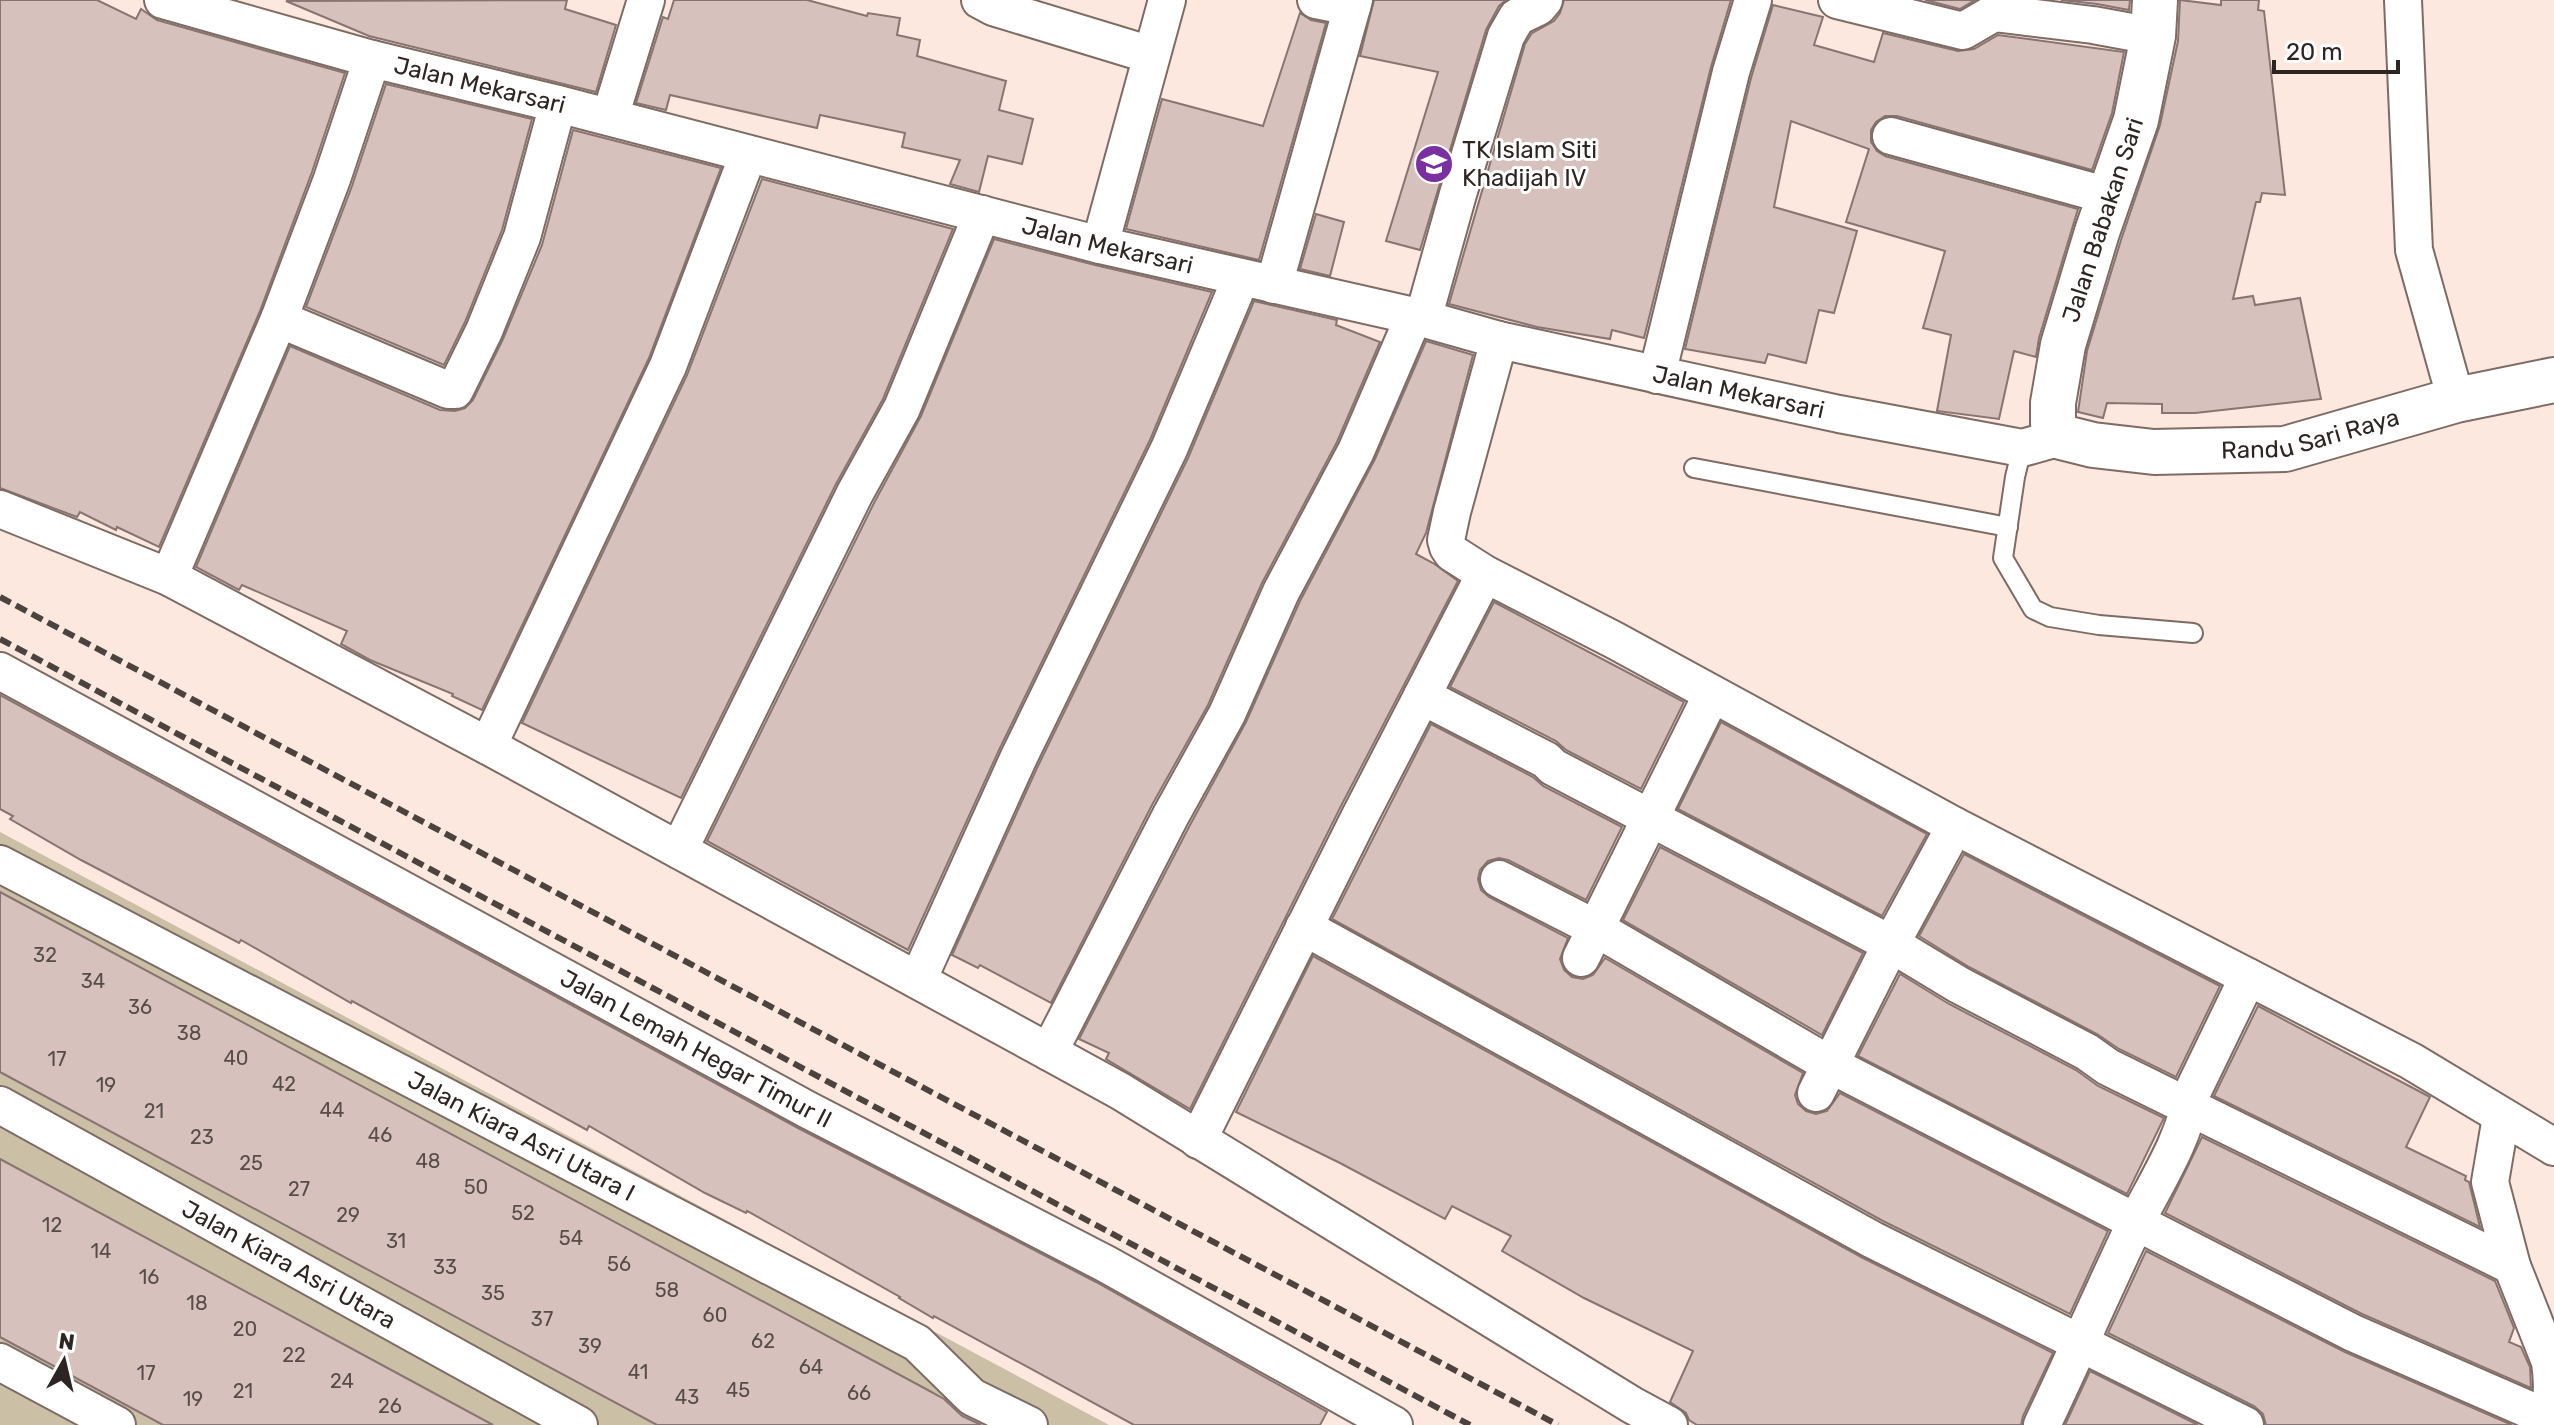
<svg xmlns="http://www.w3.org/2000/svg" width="2554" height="1425" font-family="Rubik,sans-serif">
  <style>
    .green { fill: #cbbfa6 }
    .building { fill: #d7c1bd; stroke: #887471; stroke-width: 2 }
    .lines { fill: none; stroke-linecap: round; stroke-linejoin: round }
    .lane-casing { stroke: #7e6c64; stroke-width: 22 }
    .street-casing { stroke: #7e6c64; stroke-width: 40 }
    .secondary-casing { stroke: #7e6c64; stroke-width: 48 }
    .lane { stroke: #fff; stroke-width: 18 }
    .street { stroke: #fff; stroke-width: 36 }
    .secondary { stroke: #fff; stroke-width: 44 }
    .rail { stroke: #4c423e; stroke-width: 6; stroke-dasharray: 12 6; stroke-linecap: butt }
    .labels { text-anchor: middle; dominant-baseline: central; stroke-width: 6; stroke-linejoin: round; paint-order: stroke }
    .number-label { font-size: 20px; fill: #584c49 }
    .street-label { font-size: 24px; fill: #2d2522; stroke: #fff }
    .poi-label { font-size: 24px; fill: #2d2522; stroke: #fff; text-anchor: start }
  </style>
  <rect width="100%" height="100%" fill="#fce8de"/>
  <!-- green -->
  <polygon class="green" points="0,832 1109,1425 0,1425"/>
  <!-- building -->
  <g class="building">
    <polygon points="0,0 97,0 136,19 141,9 157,20 345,73 312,172 260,311 159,547 117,527 116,530 80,512 77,517 0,488"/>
    <polygon points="567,0 565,9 616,25 596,92 369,36 286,1"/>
    <polygon points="674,0 807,0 867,16 868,13 900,18 897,35 920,40 917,56 1006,81 999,110 1033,119 1022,164 988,156 979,192 950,184 960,160 902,147 905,133 820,115 817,128 670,95 666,110 636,103 663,17 668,19"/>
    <polygon points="1374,0 1506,0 1499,6 1486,30 1420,250 1386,241 1438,72 1360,56"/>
    <polygon points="1564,0 1731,0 1711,67 1644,338 1612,330 1610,339 1537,327 1449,304 1525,44 1532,33 1554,21 1560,13"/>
    <polygon points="1925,0 1975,0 1960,9"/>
    <polygon points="2061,0 2130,0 2129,10 2097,4"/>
    <polygon points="2180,0 2221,5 2221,0 2259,0 2258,10 2264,11 2285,195 2262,193 2260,202 2256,202 2233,299 2253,296 2255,305 2300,298 2321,399 2195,413 2162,413 2162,404 2107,403 2103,418 2078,412 2087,351 2121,240 2160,125 2178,41"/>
    <polygon points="1773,5 1823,17 1814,45 1874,62 1883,33 1958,51 1974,49 1998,35 2124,52 2112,113 2092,170 1897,116 1885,116 1876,122 1871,130 1871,142 1877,151 1885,156 2078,209 2039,338 2036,357 2014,351 1999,419 1937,411 1951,335 1923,328 1945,251 1846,222 1869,149 1791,121 1774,207 1857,231 1834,313 1819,310 1806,363 1768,354 1765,363 1685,349 1751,78"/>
    <polygon points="1300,13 1311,20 1326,23 1259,260 1126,229 1162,99 1263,126"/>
    <polygon points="386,84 532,119 502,230 465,322 444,365 306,307 352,186"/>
    <polygon points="573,130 721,168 649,358 482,710 452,696 453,694 370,660 341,644 347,631 242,585 239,590 196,567 290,346 440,410 455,411 465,408 473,400 503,339 542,245"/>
    <polygon points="762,179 953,229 883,399 836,484 681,798 522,723 687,375"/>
    <polygon points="1316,214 1344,222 1330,276 1300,269"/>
    <polygon points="994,239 1095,265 1212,292 1150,440 999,750 908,950 707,841 874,503 921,416"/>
    <polygon points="1254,301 1337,320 1336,325 1380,342 1337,442 1262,583 1208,705 1152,805 1051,1003 980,965 978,968 952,955 1037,768 1188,458"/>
    <polygon points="1426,341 1473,355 1426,533 1416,554 1433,563 1458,581 1341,806 1190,1109 1106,1059 1109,1053 1079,1039 1190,825 1246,722 1300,601 1375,459"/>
    <polygon points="1494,602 1684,702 1641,789 1566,750 1556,741 1450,687"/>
    <polygon points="0,695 798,1128 1096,1282 1327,1412 1320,1425 1134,1425 934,1316 933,1318 899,1298 900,1297 783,1231 747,1211 746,1213 705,1193 589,1126 587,1130 352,1001 351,1003 241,940 239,943 81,860 10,819 13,816 0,809"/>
    <polygon points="1721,722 1927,834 1882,916 1678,809"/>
    <polygon points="1431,724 1533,777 1543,786 1622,827 1586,900 1508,860 1499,858 1488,861 1480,870 1478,879 1481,890 1489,897 1568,938 1560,959 1564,970 1572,977 1583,979 1593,975 1605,958 1803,1073 1795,1095 1798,1104 1806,1111 1816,1114 1827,1111 1840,1093 2108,1231 2070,1314 1883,1221 1332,919"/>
    <polygon points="1660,847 1863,953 1822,1035 1623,920"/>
    <polygon points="1964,854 2220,986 2176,1077 2119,1049 2097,1034 1969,967 1919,936"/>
    <polygon points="0,892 926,1389 944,1399 962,1416 981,1425 657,1425 0,1072"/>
    <polygon points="1313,956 1863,1258 2053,1353 2023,1416 2021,1425 1697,1425 1689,1420 1686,1413 1670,1402 1693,1351 1584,1298 1502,1251 1511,1236 1452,1206 1445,1219 1340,1163 1236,1112"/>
    <polygon points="1900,974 1949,1004 2076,1070 2098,1086 2164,1118 2127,1194 1858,1056"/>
    <polygon points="2258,1006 2430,1097 2406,1147 2466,1176 2465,1180 2469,1182 2480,1227 2214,1096"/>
    <polygon points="2202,1137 2495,1281 2514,1328 2509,1342 2521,1347 2530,1367 2531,1388 2362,1314 2165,1213"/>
    <polygon points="0,1159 382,1365 493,1425 163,1425 0,1337"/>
    <polygon points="2146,1251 2345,1352 2512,1425 2266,1425 2263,1414 2254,1406 2108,1333"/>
    <polygon points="2090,1371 2198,1425 2065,1425"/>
  </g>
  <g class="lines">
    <defs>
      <g id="lane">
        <polyline points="2022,448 2015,477 2003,558 2033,609 2050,617 2099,625 2193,633"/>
        <polyline points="1694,468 2008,527"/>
      </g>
      <g id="street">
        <path id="s1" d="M163,0L372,59L558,104L1100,245L1414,316L1499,340L1839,414L2022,448L2061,437"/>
        <polyline points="980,0 993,7 1151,55"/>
        <polyline points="1316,0 1352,7"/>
        <polyline points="1837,0 1963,31 1994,13 2093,25 2153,36"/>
        <polyline points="2403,0 2414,250 2456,400"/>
        <polyline points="610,117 646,0"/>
        <polyline points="1891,136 2109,196"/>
        <polyline points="1100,245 1167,0"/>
        <polyline points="1274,285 1354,0"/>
        <polyline points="279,319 448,390 455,390 484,331 522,237 558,104"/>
        <polyline points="1423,319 1458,194 1506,36 1517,17 1538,7 1544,0"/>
        <polyline points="1499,340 1452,512 1446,540 1448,547 1452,553 1485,574 1614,640 1955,826 2411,1061 2554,1147"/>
        <polyline points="1657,375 1731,72 1753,0"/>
        <polyline points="0,509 169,577 488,746 1049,1052 1120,1091 1632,1405 1669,1425"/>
        <polyline points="169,577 279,319 332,179 372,59"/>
        <path id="s2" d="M0,671L808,1110L1106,1264L1394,1425"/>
        <polyline points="1422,696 1546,760 1553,767 1891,944 1959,985 2087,1052 2108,1067 2512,1266"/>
        <polyline points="488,746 668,366 748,155"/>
        <polyline points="679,850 855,493 902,408 982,214"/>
        <path id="s3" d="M0,864L917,1343L972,1397L1029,1425"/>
        <polyline points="1499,879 1597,929 1829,1064 2136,1222 2353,1333 2548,1418"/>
        <polyline points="1304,927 1873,1240 2245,1425"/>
        <polyline points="1581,958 1712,694"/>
        <polyline points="918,980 1018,759 1169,449 1241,278"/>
        <polyline points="1049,1052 1171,815 1227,714 1281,592 1356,451 1414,316"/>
        <polyline points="1816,1093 1891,944 1955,826"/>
        <path id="s4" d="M0,1105L579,1425"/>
        <path d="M2501,1117L2490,1182L2512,1266L2550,1362C2553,1383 2554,1406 2544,1425"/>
        <polyline points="1198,1140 1360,816 1485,574"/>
        <polyline points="0,1362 117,1425"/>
        <path d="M2042,1425C2074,1358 2103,1291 2135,1224C2154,1186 2186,1137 2191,1095L2248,977"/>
      </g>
      <g id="secondary">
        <path id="s5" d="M2155,0L2153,36L2136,120L2097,232L2063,345L2053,403V424L2061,437L2093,445L2154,452L2285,449L2456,400L2554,380"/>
      </g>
    </defs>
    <!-- lane casing -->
    <use href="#lane" class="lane-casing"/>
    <!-- street casing -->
    <use href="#street" class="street-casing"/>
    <!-- secondary casing -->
    <use href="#secondary" class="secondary-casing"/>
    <!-- lane -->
    <use href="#lane" class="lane"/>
    <!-- street -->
    <use href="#street" class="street"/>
    <!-- secondary -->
    <use href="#secondary" class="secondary"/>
    <!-- rail -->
    <g class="rail">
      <polyline points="0,597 1558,1425"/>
      <polyline points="0,639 1470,1425"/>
    </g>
  </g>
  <!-- icons -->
  <defs>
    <symbol id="school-disc" viewBox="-11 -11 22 22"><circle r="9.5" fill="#7b30a2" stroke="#fff"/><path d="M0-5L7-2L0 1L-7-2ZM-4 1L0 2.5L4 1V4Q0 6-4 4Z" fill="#fff"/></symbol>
  </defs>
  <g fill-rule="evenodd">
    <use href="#school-disc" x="1412" y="142" width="44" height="44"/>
  </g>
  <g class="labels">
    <!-- number labels -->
    <g class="number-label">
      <text x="45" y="955">32</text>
      <text x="93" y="981">34</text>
      <text x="140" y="1007">36</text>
      <text x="189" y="1033">38</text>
      <text x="236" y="1058">40</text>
      <text x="57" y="1059">17</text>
      <text x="284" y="1084">42</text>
      <text x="106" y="1085">19</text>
      <text x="332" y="1110">44</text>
      <text x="154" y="1111">21</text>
      <text x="380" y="1135">46</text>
      <text x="202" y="1137">23</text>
      <text x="428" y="1161">48</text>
      <text x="251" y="1163">25</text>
      <text x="476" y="1187">50</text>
      <text x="299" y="1189">27</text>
      <text x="523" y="1213">52</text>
      <text x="348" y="1215">29</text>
      <text x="52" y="1225">12</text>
      <text x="571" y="1238">54</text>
      <text x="396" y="1241">31</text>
      <text x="101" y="1251">14</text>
      <text x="619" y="1264">56</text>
      <text x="445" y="1267">33</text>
      <text x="149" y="1277">16</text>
      <text x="667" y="1290">58</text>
      <text x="493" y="1293">35</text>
      <text x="197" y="1303">18</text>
      <text x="715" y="1315">60</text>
      <text x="542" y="1319">37</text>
      <text x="245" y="1329">20</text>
      <text x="763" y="1341">62</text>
      <text x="590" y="1346">39</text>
      <text x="294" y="1355">22</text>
      <text x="811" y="1367">64</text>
      <text x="638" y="1372">41</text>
      <text x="146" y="1373">17</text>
      <text x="342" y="1381">24</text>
      <text x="738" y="1390">45</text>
      <text x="243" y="1391">21</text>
      <text x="859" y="1393">66</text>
      <text x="687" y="1397">43</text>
      <text x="193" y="1399">19</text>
      <text x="390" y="1406">26</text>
    </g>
    <!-- street labels -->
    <g class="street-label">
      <text stroke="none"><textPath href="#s1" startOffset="328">Jalan Mekarsari</textPath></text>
      <text transform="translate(2103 220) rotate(-72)">Jalan Babakan Sari</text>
      <text stroke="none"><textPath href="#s1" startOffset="976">Jalan Mekarsari</textPath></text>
      <text stroke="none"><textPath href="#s1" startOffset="1624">Jalan Mekarsari</textPath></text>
      <text stroke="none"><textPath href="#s5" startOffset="706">Randu Sari Raya</textPath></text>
      <text stroke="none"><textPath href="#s2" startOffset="792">Jalan Lemah Hegar Timur II</textPath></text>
      <text stroke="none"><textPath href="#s3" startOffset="588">Jalan Kiara Asri Utara I</textPath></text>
      <text stroke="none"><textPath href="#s4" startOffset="330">Jalan Kiara Asri Utara</textPath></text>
    </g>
    <!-- poi labels -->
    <g class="poi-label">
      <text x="1462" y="150">TK Islam Siti<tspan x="1462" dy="28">Khadijah IV</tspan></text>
    </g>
  </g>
  <!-- north arrow -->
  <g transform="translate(64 1361) rotate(8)" stroke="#ffffff" stroke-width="6" paint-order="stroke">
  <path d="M0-6L14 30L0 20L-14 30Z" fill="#2d2522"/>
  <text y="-12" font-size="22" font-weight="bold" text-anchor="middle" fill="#2d2522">N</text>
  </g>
  <!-- scale -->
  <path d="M2274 60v12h124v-12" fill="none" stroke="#2d2522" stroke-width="4"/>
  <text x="2286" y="60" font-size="24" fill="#2d2522" stroke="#ffffff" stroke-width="6" paint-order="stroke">20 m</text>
</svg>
